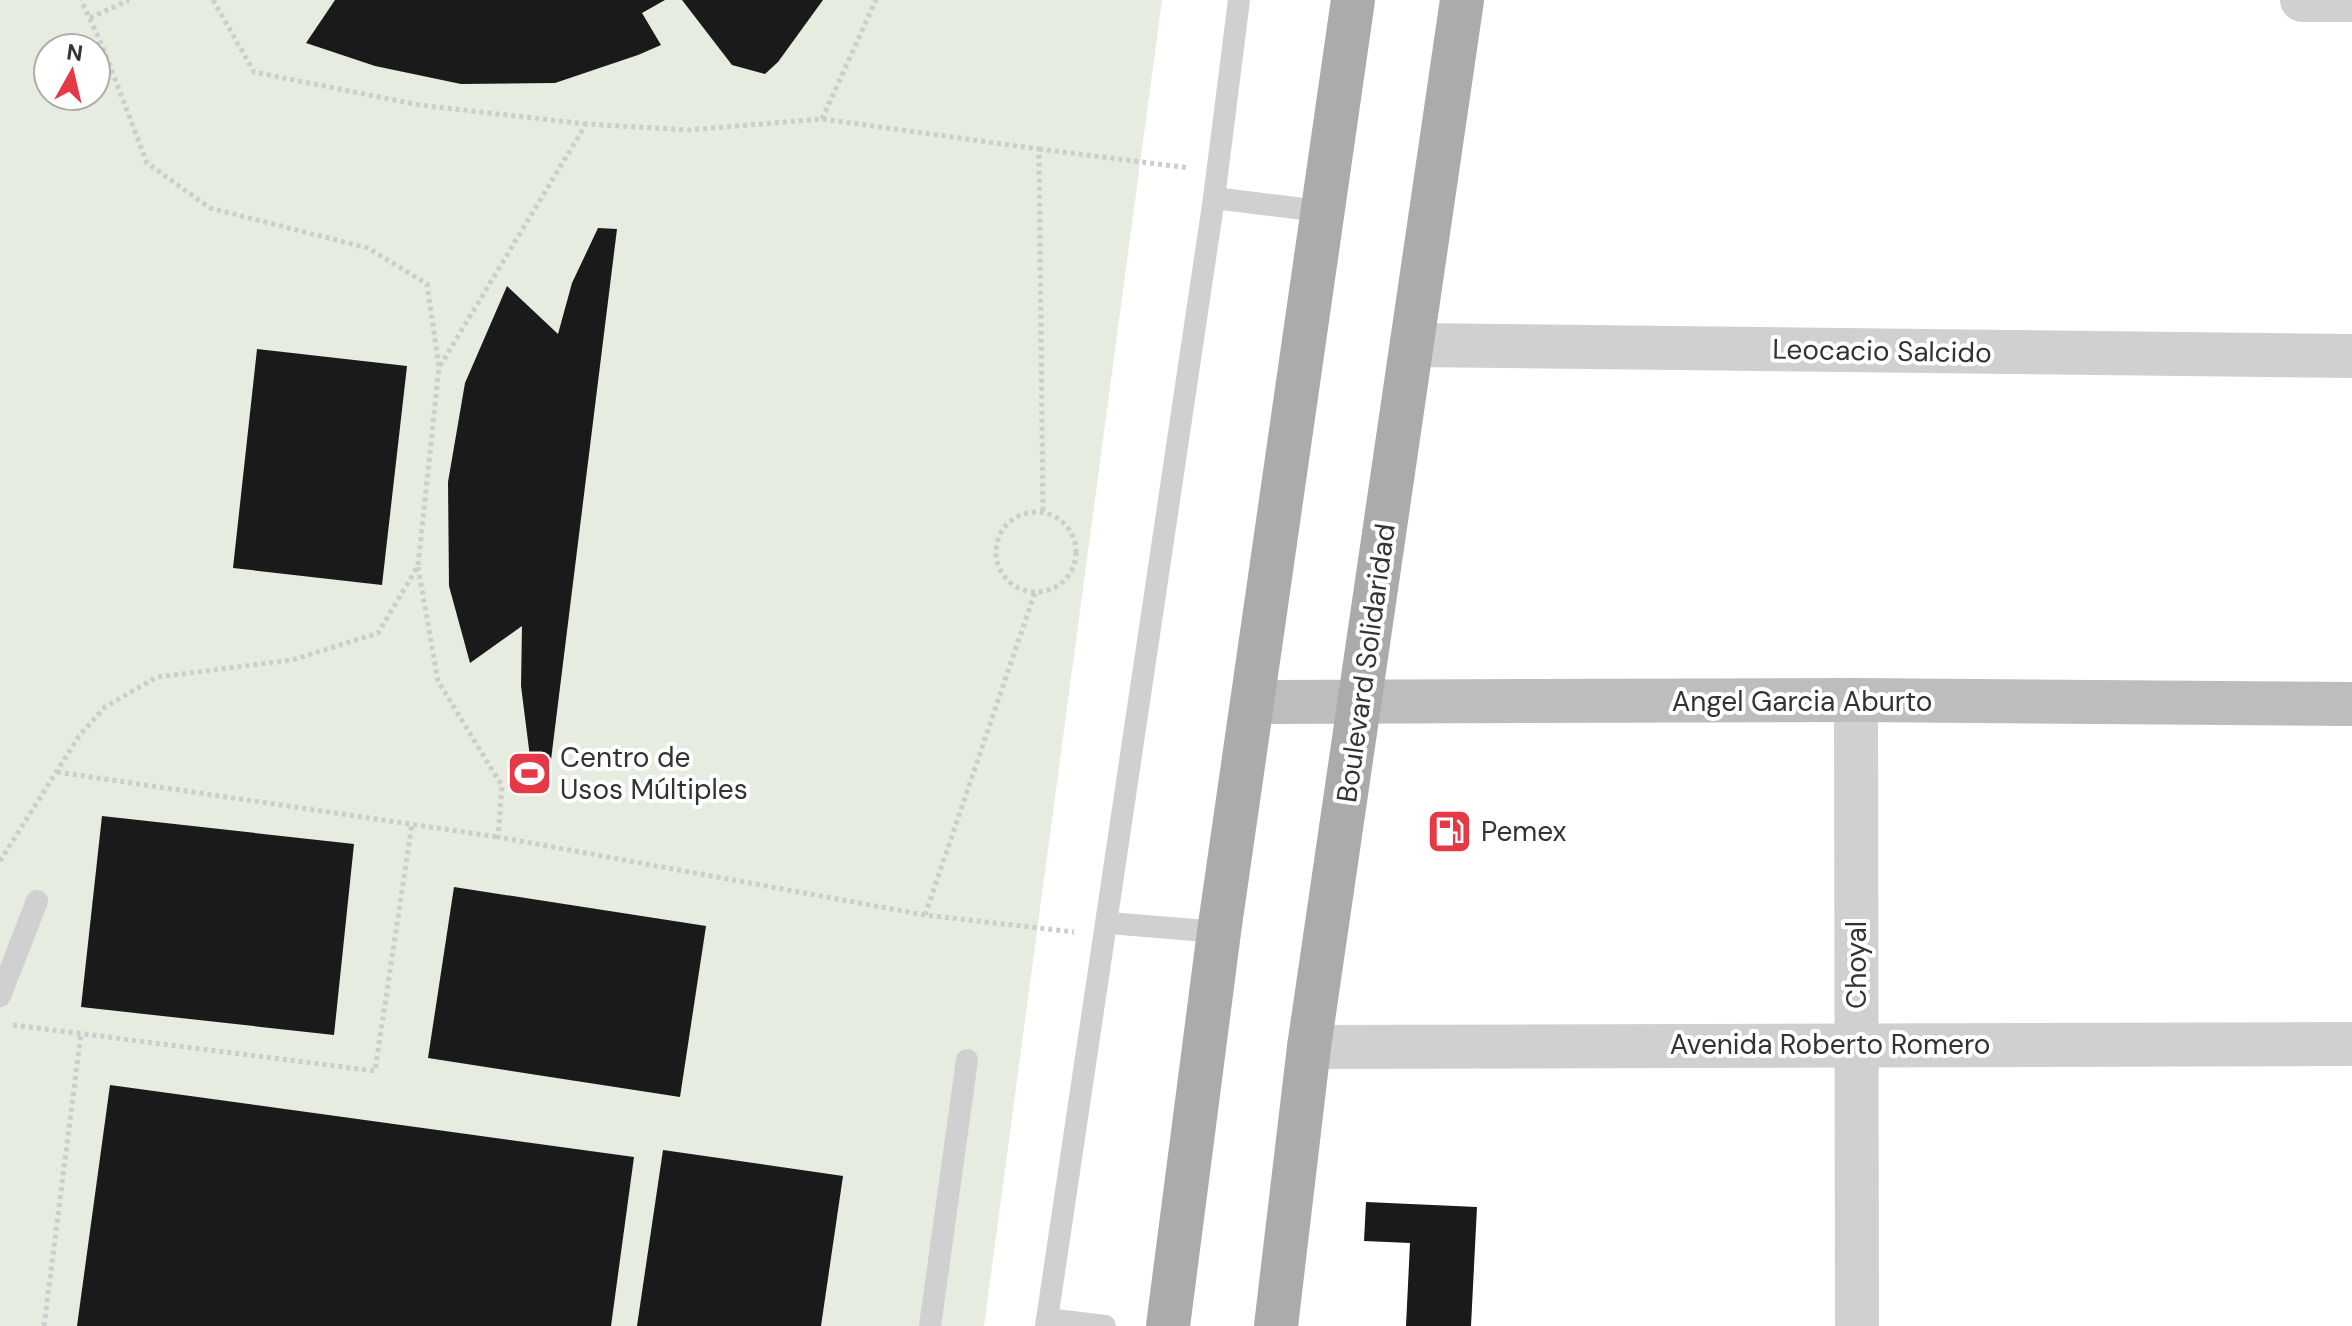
<svg xmlns="http://www.w3.org/2000/svg" width="2352" height="1326" font-family="'DM Sans',sans-serif">
  <style>
    .green { fill: #e6ecdf; fill-rule: evenodd }
    .building { fill: #1a1a1a }
    .lines { fill: none; stroke-linecap: round; stroke-linejoin: round }
    .path { stroke: #cdcdcd; stroke-width: 5; stroke-dasharray: 4 4; stroke-linecap: butt }
    .lane { stroke: #d0d0d0; stroke-width: 22 }
    .street { stroke: #d0d0d0; stroke-width: 44 }
    .secondary { stroke: #bdbdbd; stroke-width: 44 }
    .primary { stroke: #ababab; stroke-width: 44 }
    .labels { text-anchor: middle; dominant-baseline: central; stroke-width: 8; stroke-linejoin: round; paint-order: stroke }
    .street-label { font-size: 28px; fill: #333; stroke: #fff }
    .poi-label { font-size: 28px; fill: #333; stroke: #fff; text-anchor: start }
  </style>
  <rect width="100%" height="100%" fill="#fff"/>
  <!-- green -->
  <path class="green" d="M0,0H1162L984,1326H0ZM48,48H96V96H48Z"/>
  <!-- building -->
  <g class="building">
    <polygon points="335,0 665,0 642,13 661,45 638,55 555,83 461,84 375,66 306,43"/>
    <polygon points="682,0 823,0 778,62 765,74 732,65"/>
    <polygon points="598,228 617,229 550,768 531,765 521,686 522,626 470,663 449,586 448,482 465,383 507,286 558,334 572,283"/>
    <polygon points="257,349 407,366 382,585 233,568"/>
    <polygon points="102,816 354,844 334,1035 81,1007"/>
    <polygon points="454,887 706,926 680,1097 428,1058"/>
    <polygon points="110,1085 634,1157 611,1326 77,1326"/>
    <polygon points="663,1150 843,1176 821,1326 637,1326"/>
    <polygon points="1366,1202 1477,1207 1471,1326 1406,1326 1410,1243 1364,1241"/>
  </g>
  <g class="lines">
    <!-- path -->
    <g class="path">
      <polyline points="213,0 254,72 419,105 586,124"/>
      <polyline points="90,18 129,0"/>
      <polyline points="822,119 876,0"/>
      <polyline points="1039,149 1189,168"/>
      <polyline points="440,366 586,124 688,130 822,119 1039,149 1043,513"/>
      <circle cx="1036" cy="552" r="40"/>
      <polyline points="418,567 438,681 502,786 498,837 925,915 1074,932"/>
      <polyline points="57,772 498,837"/>
      <polyline points="0,861 79,736 105,707 157,677 292,660 378,633 418,566 439,367 427,284 368,248 210,208 147,163 102,45 81,0"/>
      <polyline points="925,915 1035,592"/>
      <polyline points="13,1025 375,1071 412,824"/>
      <polyline points="44,1326 81,1033"/>
    </g>
    <!-- lane -->
    <g class="lane">
      <polyline points="1214,198 1320,211"/>
      <polyline points="1109,923 1219,932"/>
      <polyline points="0,996 37,901"/>
      <polyline points="1047,1319 1105,1326"/>
      <polyline points="930,1326 967,1060"/>
      <polyline points="1046,1326 1214,198 1239,0"/>
    </g>
    <!-- street -->
    <g class="street">
      <polyline points="2302,0 2352,0"/>
      <polyline points="1412,345 2352,356"/>
      <polyline points="1856,700 1857,1326"/>
      <polyline points="1309,1047 2352,1044"/>
    </g>
    <!-- secondary -->
    <polyline class="secondary" points="1253,702 1856,700 2352,704"/>
    <!-- primary -->
    <g class="primary">
      <polyline points="1168,1326 1219,932 1353,0"/>
      <polyline points="1276,1326 1309,1047 1462,0"/>
    </g>
  </g>
  <!-- icons -->
  <defs>
    <symbol id="stadium-square" viewBox="-11 -11 22 22"><rect x="-9" y="-9" width="18" height="18" rx="4" fill="#e63946" stroke="#fff"/><path d="M0-5a6.5 5 0 1 0 0 10a6.5 5 0 1 0 0-10ZM-3.5-1.8h7v3.6h-7Z" fill="#fff"/></symbol>
    <symbol id="fuel-square" viewBox="-11 -11 22 22"><rect x="-9" y="-9" width="18" height="18" rx="4" fill="#e63946" stroke="#fff"/><path d="M-5.5-6h7V0h2V4h1.3V-2.5L3-4.5l.8-.8L6-3V5H2.5V1h-1V6h-7ZM-4.2-4.7v3.2H.2V-4.7Z" fill="#fff"/></symbol>
  </defs>
  <g fill-rule="evenodd">
    <use href="#stadium-square" x="504" y="748" width="51" height="51"/>
    <use href="#fuel-square" x="1424" y="806" width="51" height="51"/>
  </g>
  <g class="labels">
    <!-- street labels -->
    <g class="street-label">
      <text transform="translate(1882 351) rotate(1)">Leocacio Salcido</text>
      <text transform="translate(1366 663) rotate(-82)">Boulevard Solidaridad</text>
      <text x="1802" y="701">Angel Garcia Aburto</text>
      <text transform="translate(1856 965) rotate(-90)">Choyal</text>
      <text x="1830" y="1044">Avenida Roberto Romero</text>
    </g>
    <!-- poi labels -->
    <g class="poi-label">
      <text x="560" y="757">Centro de<tspan x="560" dy="32">Usos Múltiples</tspan></text>
      <text x="1481" y="831">Pemex</text>
    </g>
  </g>
  <!-- north arrow -->
  <g transform="translate(72 72) rotate(8)"><circle r="38" fill="#ffffff" stroke="#adadad" stroke-width="2"/>
  <path d="M0-6L14 30L0 20L-14 30Z" fill="#e63946"/>
  <text y="-12" font-size="22" font-weight="bold" text-anchor="middle" fill="#333333">N</text>
  </g>
</svg>
